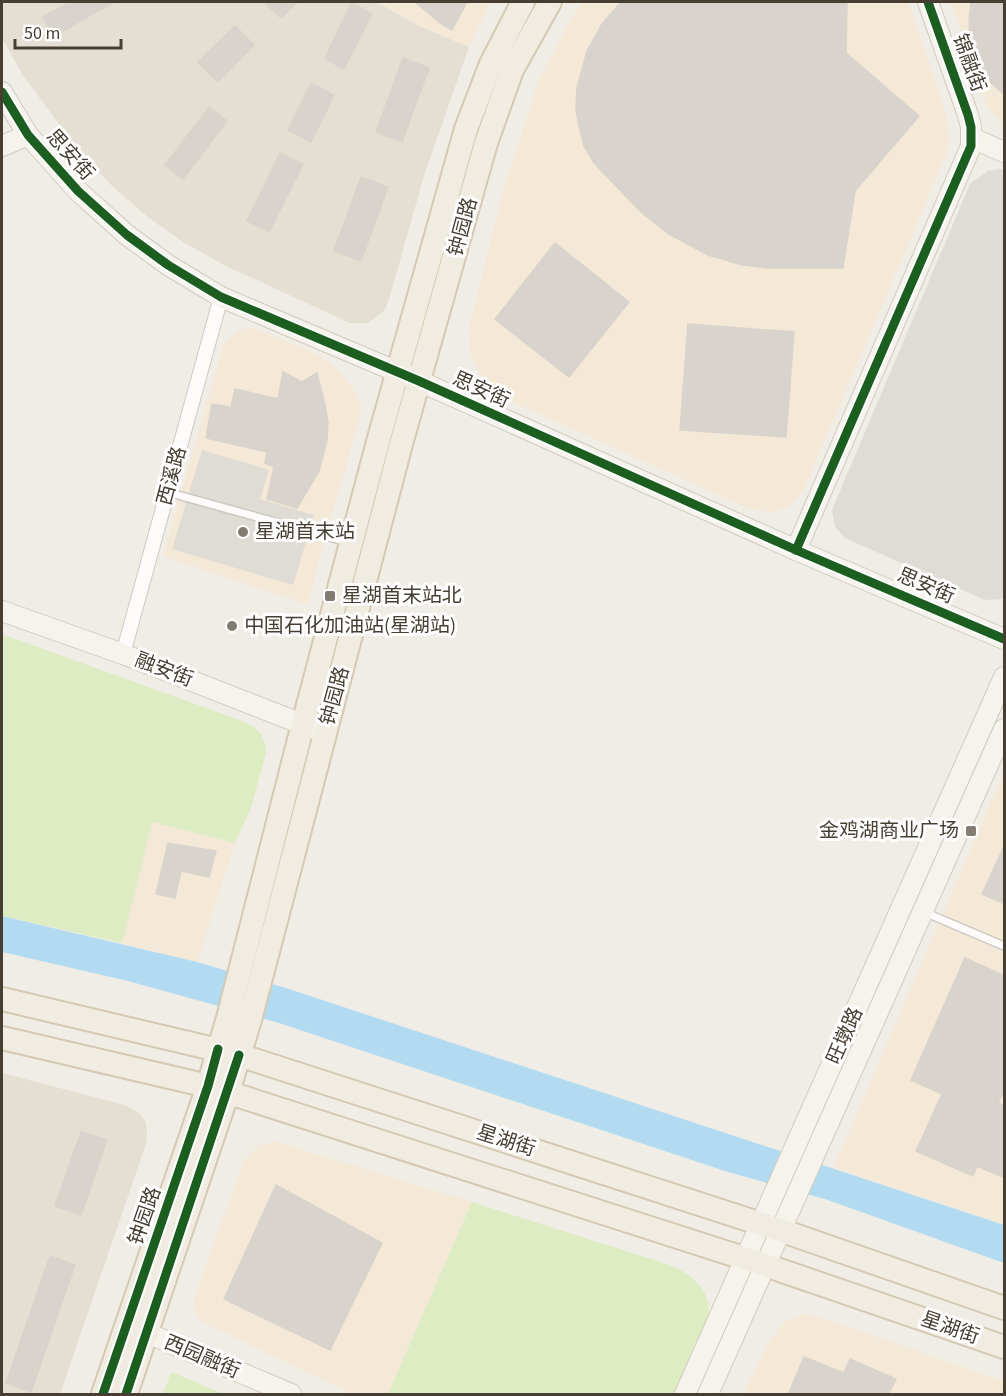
<svg xmlns="http://www.w3.org/2000/svg" width="1006" height="1396" font-family="'Source Sans 3','Noto Sans SC',sans-serif">
  <style>
    .residential { fill: #e5dfd3 }
    .commercial { fill: #f4e8d7 }
    .green { fill: #deecc3 }
    .parking { fill: #dfdcd6 }
    .water { fill: #b2dbf2 }
    .building { fill: #d8d4cd; stroke: #d8d4cc; stroke-width: 1.5 }
    .lines { fill: none; stroke-linecap: round; stroke-linejoin: round }
    .lane-casing { stroke: #ccc9c3; stroke-width: 10 }
    .street-casing { stroke: #ccc9c3; stroke-width: 16 }
    .secondary-casing { stroke: #d1ccbe; stroke-width: 22 }
    .primary-casing { stroke: #d4c9b2; stroke-width: 26 }
    .lane { stroke: #fdfcfb; stroke-width: 7 }
    .street { stroke: #fdfcfb; stroke-width: 14 }
    .secondary { stroke: #f6f3ed; stroke-width: 20 }
    .primary { stroke: #f1ece2; stroke-width: 22 }
    .cycleway-casing { stroke: #fff; stroke-width: 13 }
    .cycleway { stroke: #1b5e20; stroke-width: 9 }
    .poi-dot { fill: #827b72; stroke: #fff; stroke-width: 2 }
    .labels { text-anchor: middle; dominant-baseline: central; stroke-width: 6; stroke-linejoin: round; paint-order: stroke }
    .street-label { font-size: 20px; fill: #463e33; stroke: #fff }
    .poi-label { font-size: 20px; fill: #463e33; stroke: #fff; text-anchor: start }
  </style>
  <rect width="100%" height="100%" fill="#f0ede6"/>
  <!-- residential -->
  <g class="residential">
    <polygon points="2,2 377,2 415,24 469,47 424,176 388,303 384,311 368,323 350,323 226,266 183,242 149,218 113,187 81,154 22,74 2,38"/>
    <polygon points="2,1073 125,1105 139,1113 146,1122 147,1133 146,1144 60,1394 2,1394"/>
  </g>
  <!-- commercial -->
  <g class="commercial">
    <polygon points="378,2 490,2 469,47 415,24"/>
    <polygon points="583,2 908,2 946,112 949,140 946,155 804,489 788,507 776,512 752,510 517,404 480,373 470,354 469,330 501,197 539,79 572,17"/>
    <polygon points="951,2 1004,2 1004,125 987,106"/>
    <polygon points="247,328 255,329 317,354 339,371 354,390 360,402 361,413 307,604 163,556 224,343 239,331"/>
    <polygon points="1004,772 1004,1225 834,1167"/>
    <polygon points="152,822 235,843 197,962 122,943"/>
    <polygon points="277,1142 472,1202 388,1394 353,1394 202,1322 193,1309 193,1301 244,1160 259,1145"/>
    <polygon points="804,1314 813,1315 1004,1381 1004,1394 744,1394 770,1339 786,1321"/>
  </g>
  <!-- green -->
  <g class="green">
    <path d="M2,634L245,722C259,729 266,737 266,753L251,808L235,843L152,822L122,943L2,916Z"/>
    <path d="M472,1202L670,1265C693,1275 711,1290 709,1317L674,1394H388Z"/>
    <polygon points="171,1372 224,1394 163,1394"/>
  </g>
  <!-- parking -->
  <g class="parking">
    <polygon points="1001,169 1004,171 1004,597 1001,599 985,600 845,538 835,527 832,510 970,184 988,171"/>
    <polygon points="202,450 269,470 260,499 314,515 293,585 172,549"/>
  </g>
  <!-- water -->
  <polygon class="water" points="2,916 197,962 286,988 1004,1225 1004,1262 1001,1262 825,1199 728,1172 279,1023 128,981 2,952"/>
  <!-- building -->
  <g class="building">
    <polygon points="70,2 114,2 54,36 43,17"/>
    <polygon points="264,2 297,2 281,18"/>
    <polygon points="415,2 467,2 452,30 440,23"/>
    <polygon points="621,2 847,2 846,53 919,116 855,191 843,268 768,268 743,265 708,255 669,234 642,213 594,163 584,146 579,126 576,110 577,88 587,51 602,24"/>
    <polygon points="971,2 1005,2 1005,95 992,84 971,43 969,22"/>
    <polygon points="351,3 372,14 344,69 325,59"/>
    <polygon points="235,26 254,45 218,82 198,62"/>
    <polygon points="403,58 429,68 402,142 376,132"/>
    <polygon points="311,83 334,95 311,142 288,130"/>
    <polygon points="209,107 227,121 183,179 165,165"/>
    <polygon points="280,153 303,164 269,232 247,221"/>
    <polygon points="361,177 388,187 361,261 334,251"/>
    <polygon points="555,243 629,302 569,377 495,319"/>
    <polygon points="688,324 794,332 786,437 680,430"/>
    <polygon points="283,372 302,382 317,373 325,405 328,423 327,440 319,471 297,508 267,499 274,467 265,463 267,452 206,438 212,404 231,407 235,389 278,399"/>
    <polygon points="168,843 216,851 209,877 181,871 175,898 156,894"/>
    <polygon points="1005,844 1005,904 982,894"/>
    <polygon points="965,958 1005,976 1005,1088 998,1103 1005,1106 1005,1178 977,1166 973,1176 916,1151 942,1094 911,1080"/>
    <polygon points="81,1132 107,1140 81,1215 55,1206"/>
    <polygon points="276,1185 382,1243 330,1350 224,1299"/>
    <polygon points="50,1256 75,1265 31,1392 6,1383"/>
    <polygon points="804,1357 844,1373 850,1359 896,1379 888,1395 788,1395"/>
  </g>
  <g class="lines">
    <defs>
      <g id="lane">
        <polyline points="167,492 347,542"/>
        <polyline points="924,912 1004,946"/>
      </g>
      <polyline id="street" points="123,654 221,297"/>
      <g id="secondary">
        <polyline points="2,92 28,135 78,191 127,235 168,265 221,297 419,381 796,550 1004,639"/>
        <polyline points="972,138 1004,152"/>
        <polyline points="2,146 28,135"/>
        <polyline points="796,550 971,146 971,127 968,115 928,2"/>
        <polyline points="2,611 123,654 325,733"/>
        <polyline points="147,1333 291,1394"/>
        <polyline points="685,1394 1004,677"/>
        <polyline points="708,1394 1004,729"/>
      </g>
      <g id="primary">
        <polyline points="2,999 239,1055 780,1230 1004,1308"/>
        <polyline points="2,1038 208,1086 765,1265 1004,1347"/>
        <polyline points="103,1394 208,1086 228,1018 303,724 379,438 466,129 491,64 523,2"/>
        <polyline points="126,1394 228,1092 250,1020 401,444 486,143 512,70 550,2"/>
      </g>
    </defs>
    <!-- lane casing -->
    <use href="#lane" class="lane-casing"/>
    <!-- street casing -->
    <use href="#street" class="street-casing"/>
    <!-- secondary casing -->
    <use href="#secondary" class="secondary-casing"/>
    <!-- primary casing -->
    <use href="#primary" class="primary-casing"/>
    <!-- lane -->
    <use href="#lane" class="lane"/>
    <!-- street -->
    <use href="#street" class="street"/>
    <!-- secondary -->
    <use href="#secondary" class="secondary"/>
    <!-- primary -->
    <use href="#primary" class="primary"/>
    <defs>
      <g id="cycleway">
        <polyline points="2,92 28,135 78,191 127,235 168,265 221,297 419,381 796,550 1004,639"/>
        <polyline points="796,550 971,146 971,127 968,115 928,2"/>
        <polyline points="103,1394 208,1086 218,1049"/>
        <polyline points="126,1394 239,1055"/>
      </g>
    </defs>
    <!-- cycleway casing -->
    <use href="#cycleway" class="cycleway-casing"/>
    <!-- cycleway -->
    <use href="#cycleway" class="cycleway"/>
  </g>
  <!-- markers -->
  <g class="poi-dot">
    <circle cx="243" cy="532" r="6"/>
    <rect x="324" y="590" width="12" height="12" rx="3"/>
    <circle cx="232" cy="626" r="6"/>
    <rect x="965" y="825" width="12" height="12" rx="3"/>
  </g>
  <g class="labels">
    <!-- street labels -->
    <g class="street-label">
      <text transform="translate(969 63) rotate(70)">锦融街</text>
      <text transform="translate(70 155) rotate(48)">思安街</text>
      <text transform="translate(463 227) rotate(-75)">钟园路</text>
      <text transform="translate(481 390) rotate(24)">思安街</text>
      <text transform="translate(172 476) rotate(-75)">西溪路</text>
      <text transform="translate(926 586) rotate(23)">思安街</text>
      <text transform="translate(164 670) rotate(21)">融安街</text>
      <text transform="translate(335 696) rotate(-75)">钟园路</text>
      <text transform="translate(845 1036) rotate(-66)">旺墩路</text>
      <text transform="translate(506 1141) rotate(18)">星湖街</text>
      <text transform="translate(145 1216) rotate(-71)">钟园路</text>
      <text transform="translate(950 1328) rotate(19)">星湖街</text>
      <text transform="translate(202 1357) rotate(23)">西园融街</text>
    </g>
    <!-- poi labels -->
    <g class="poi-label">
      <text x="255" y="532">星湖首末站</text>
      <text x="342" y="596">星湖首末站北</text>
      <text x="244" y="626">中国石化加油站(星湖站)</text>
      <text x="959" y="831" text-anchor="end">金鸡湖商业广场</text>
    </g>
  </g>
  <!-- border -->
  <rect width="1006" height="1396" fill="none" stroke="#463e33" stroke-width="6"/>
  <!-- scale -->
  <path d="M15 39v9h106v-9" fill="none" stroke="#463e33" stroke-width="3"/>
  <text x="24" y="39" font-size="18" fill="#463e33" stroke="#ffffff" stroke-width="4.5" paint-order="stroke">50 m</text>
</svg>
